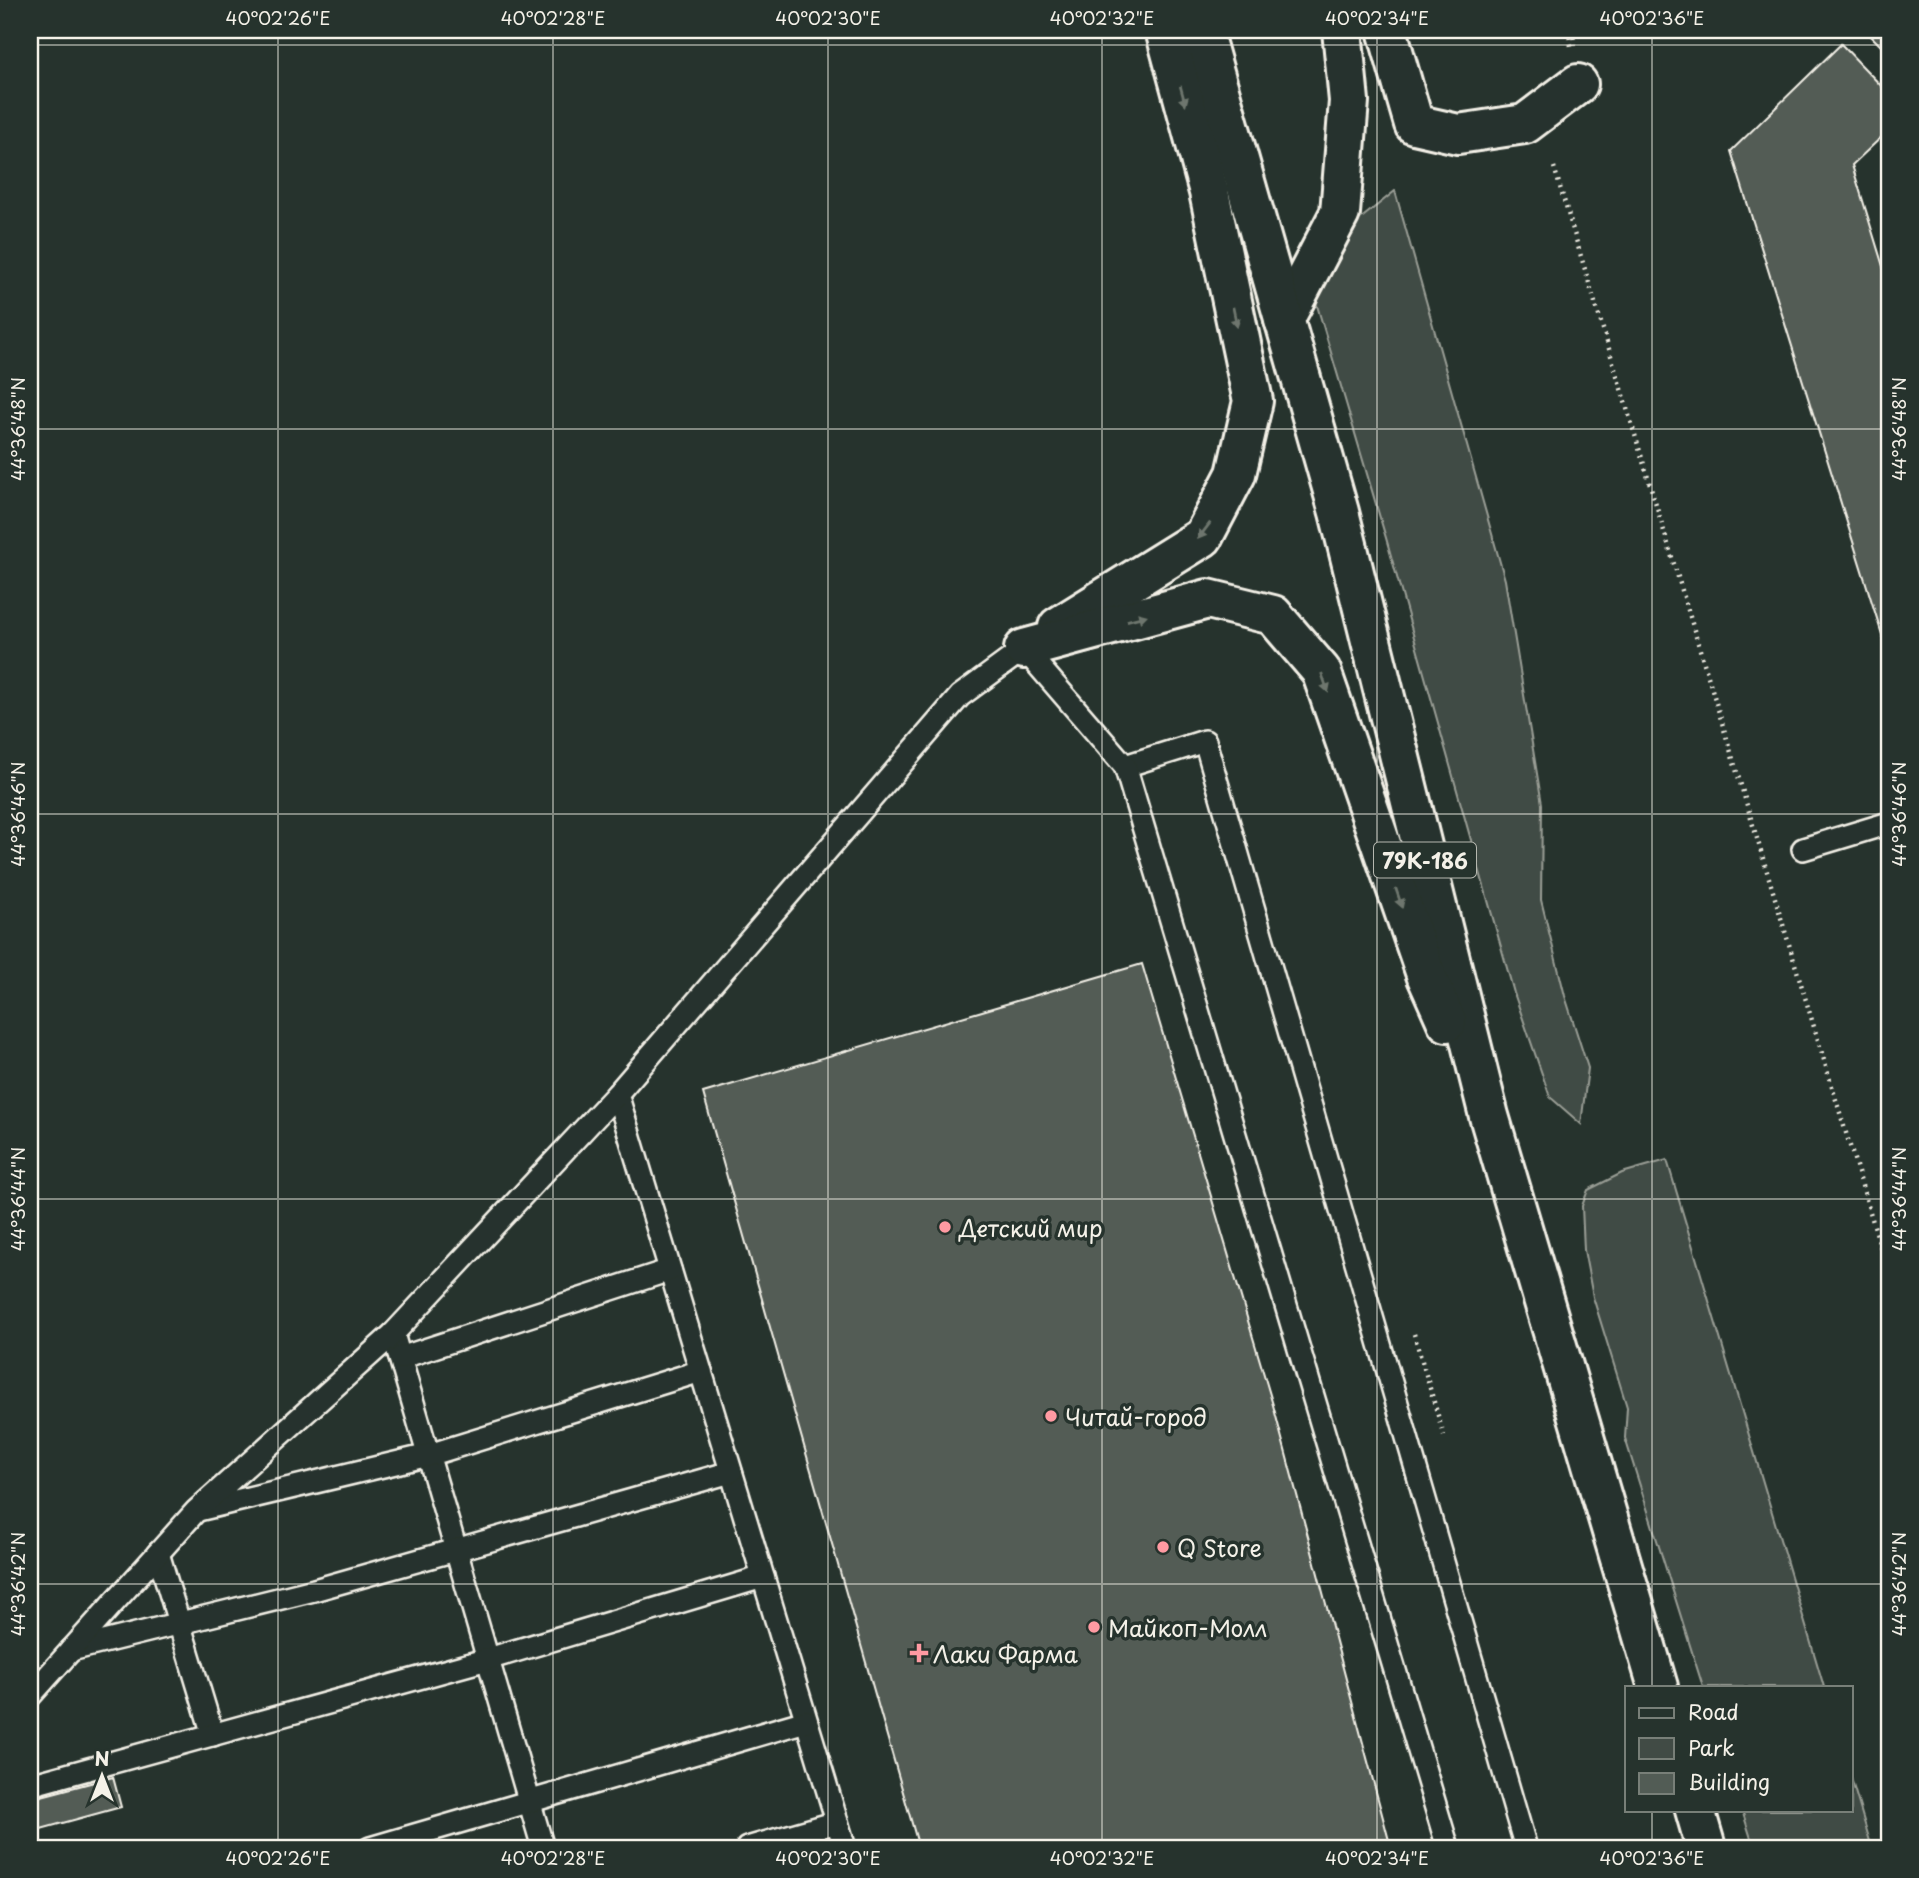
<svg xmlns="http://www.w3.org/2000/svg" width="1919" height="1878" font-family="'Playpen Sans',sans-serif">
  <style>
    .green { fill: #414b45; stroke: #9a9e96; stroke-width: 2 }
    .building { fill: #525c55; stroke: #f4f1e8; stroke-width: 2 }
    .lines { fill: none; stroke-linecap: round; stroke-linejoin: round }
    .lane-casing { stroke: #f4f1e8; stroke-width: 26 }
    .street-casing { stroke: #f4f1e8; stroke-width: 44 }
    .primary-casing { stroke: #f4f1e8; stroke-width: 44 }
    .path { stroke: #f4f1e8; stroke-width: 4.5; stroke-dasharray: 2 5; stroke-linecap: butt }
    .lane { stroke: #26332d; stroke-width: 21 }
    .street { stroke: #26332d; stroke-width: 38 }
    .primary { stroke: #26332d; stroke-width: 38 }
    .oneway { fill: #6e766e }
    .ticks { fill: none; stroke: #f4f1e8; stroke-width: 2; stroke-opacity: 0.45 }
    .poi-dot { fill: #ff9aa2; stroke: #26332d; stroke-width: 2.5 }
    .labels { text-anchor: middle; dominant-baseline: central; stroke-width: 7; stroke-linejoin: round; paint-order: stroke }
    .shield { fill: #26332d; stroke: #b6b8b0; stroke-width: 2 }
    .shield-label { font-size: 21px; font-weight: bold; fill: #f4f1e8 }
    .poi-label { font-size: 23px; fill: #f4f1e8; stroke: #26332d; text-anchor: start }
    .neatline { fill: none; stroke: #f4f1e8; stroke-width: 2.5 }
    .ticks-label { font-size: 18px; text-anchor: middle; fill: #f4f1e8 }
  </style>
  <rect width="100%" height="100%" fill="#26332d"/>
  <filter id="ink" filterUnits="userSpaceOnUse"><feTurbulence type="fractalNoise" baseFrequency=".0143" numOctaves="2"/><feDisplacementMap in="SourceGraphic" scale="14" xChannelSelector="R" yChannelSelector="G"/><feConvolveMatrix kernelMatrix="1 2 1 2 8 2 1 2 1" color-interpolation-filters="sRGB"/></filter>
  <g filter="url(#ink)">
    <!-- green -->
    <g class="green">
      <polygon points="1395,191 1505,580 1542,804 1541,900 1565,996 1588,1068 1581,1124 1550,1097 1514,993 1386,538 1316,302 1322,261 1349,228"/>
      <polygon points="1667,1160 1824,1687 1703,1687 1625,1438 1627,1407 1593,1297 1584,1250 1582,1206 1588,1190 1622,1173"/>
      <polygon points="1851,1778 1872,1848 1754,1848 1742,1810 1851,1810"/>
    </g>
    <!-- building -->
    <g class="building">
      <polygon points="1865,30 1889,30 1889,54"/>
      <polygon points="1841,44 1889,94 1889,130 1852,165 1889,286 1889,657 1731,151"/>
      <polygon points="1142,964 1273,1405 1391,1848 919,1848 703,1093"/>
      <polygon points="113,1777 121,1807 30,1832 30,1799"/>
    </g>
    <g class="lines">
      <defs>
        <g id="lane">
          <polyline points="1125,766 1205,741 1526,1848"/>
          <polyline points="1803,849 1889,823"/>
          <polyline points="617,1094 845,1848"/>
          <polyline points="393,1334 543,1848"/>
          <polyline points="400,1358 670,1270"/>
          <polyline points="198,1510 429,1455 701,1371"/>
          <polyline points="158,1553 213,1735"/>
          <polyline points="71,1650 314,1590 731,1472"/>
          <polyline points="30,1696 196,1511 393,1334 617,1094 960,696 1024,649 1125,766 1448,1848"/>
          <polyline points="30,1785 488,1659 763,1577"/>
          <polyline points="370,1848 806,1721"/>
          <polyline points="747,1848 837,1822"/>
        </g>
        <g id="street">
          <polyline points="1387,30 1414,124 1458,134 1525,124 1578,84"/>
          <polyline points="1284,320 1340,213 1349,101 1342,30"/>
        </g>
        <g id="primary">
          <polyline points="1202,30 1339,512 1489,1116 1658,1687"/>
          <polyline points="1058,627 1203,537 1236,474 1253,401 1209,192 1165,30"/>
          <polyline points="1024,649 1208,599 1273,615 1321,671 1427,977 1447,1022"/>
          <polyline points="1695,1810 1706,1848"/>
        </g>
      </defs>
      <!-- lane casing -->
      <use href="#lane" class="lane-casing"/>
      <!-- street casing -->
      <use href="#street" class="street-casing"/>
      <!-- primary casing -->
      <use href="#primary" class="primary-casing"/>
      <!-- path -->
      <g class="path">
        <polyline points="1568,30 1571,46"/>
        <polyline points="1573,30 1574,45"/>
        <polyline points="1554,167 1889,1275"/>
        <polyline points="1414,1334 1444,1436"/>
      </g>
      <!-- lane -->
      <use href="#lane" class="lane"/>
      <!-- street -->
      <use href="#street" class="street"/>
      <!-- primary -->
      <use href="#primary" class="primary"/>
    </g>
    <!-- one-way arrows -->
    <defs><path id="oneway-solid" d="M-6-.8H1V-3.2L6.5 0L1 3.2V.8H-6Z" transform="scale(1.75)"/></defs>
    <g class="oneway">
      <use href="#oneway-solid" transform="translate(1183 96) rotate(75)"/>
      <use href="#oneway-solid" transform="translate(1235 317) rotate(78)"/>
      <use href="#oneway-solid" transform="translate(1204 531) rotate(127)"/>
      <use href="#oneway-solid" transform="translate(1137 618) rotate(-15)"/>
      <use href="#oneway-solid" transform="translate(1325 683) rotate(71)"/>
      <use href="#oneway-solid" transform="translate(1399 898) rotate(71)"/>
    </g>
  </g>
  <!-- ticks -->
  <path class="ticks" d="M278,30V1848M553,30V1848M828,30V1848M1102,30V1848M1377,30V1848M1652,30V1687M30,45H1889M30,429H1889M30,814H1889M30,1199H1889M30,1584H1889M1652,1810V1848"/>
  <!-- markers -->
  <g class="poi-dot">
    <circle cx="945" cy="1227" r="7"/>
    <circle cx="1051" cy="1416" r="7"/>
    <circle cx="1163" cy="1547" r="7"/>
    <circle cx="1094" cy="1627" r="7"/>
    <path d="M915.5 1642.5h7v7h7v7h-7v7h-7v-7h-7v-7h7z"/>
  </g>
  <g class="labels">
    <!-- shield labels -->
    <rect class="shield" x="1374" y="842.5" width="102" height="35" rx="5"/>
    <g class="shield-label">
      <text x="1425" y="860">79К-186</text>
    </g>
    <!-- poi labels -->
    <g class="poi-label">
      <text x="959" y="1227">Детский мир</text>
      <text x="1065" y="1416">Читай-город</text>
      <text x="1177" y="1547">Q Store</text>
      <text x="1108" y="1627">Майкоп-Молл</text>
      <text x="933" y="1653">Лаки Фарма</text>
    </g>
  </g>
  <!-- margin -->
  <rect width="1919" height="1878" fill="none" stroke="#26332d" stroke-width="77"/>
  <!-- legend -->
  <rect x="1625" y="1686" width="228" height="126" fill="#26332d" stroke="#787f78" stroke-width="2"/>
  <rect x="1639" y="1708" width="35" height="10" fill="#26332d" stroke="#787f78" stroke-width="2"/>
  <text x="1688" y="1720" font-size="21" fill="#f4f1e8">Road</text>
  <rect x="1639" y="1738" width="35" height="21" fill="#414b45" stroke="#787f78" stroke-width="2"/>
  <text x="1688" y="1756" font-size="21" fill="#f4f1e8">Park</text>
  <rect x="1639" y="1773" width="35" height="21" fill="#525c55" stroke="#787f78" stroke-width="2"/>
  <text x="1688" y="1790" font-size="21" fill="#f4f1e8">Building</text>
  <!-- north arrow -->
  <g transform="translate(102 1776)" stroke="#26332d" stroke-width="5" paint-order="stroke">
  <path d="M0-5L12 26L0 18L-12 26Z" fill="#f4f1e8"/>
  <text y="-10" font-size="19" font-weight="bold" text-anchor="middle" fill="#f4f1e8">N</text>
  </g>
  <rect x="38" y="38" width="1843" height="1802" class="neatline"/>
  <g class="ticks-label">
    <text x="278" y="25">40°02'26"E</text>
    <text x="553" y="25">40°02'28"E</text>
    <text x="828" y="25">40°02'30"E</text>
    <text x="1102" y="25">40°02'32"E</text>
    <text x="1377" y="25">40°02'34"E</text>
    <text x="1652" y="25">40°02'36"E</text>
    <text transform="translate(19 429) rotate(-90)" y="6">44°36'48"N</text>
    <text transform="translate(1900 429) rotate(-90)" y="6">44°36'48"N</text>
    <text transform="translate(19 814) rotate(-90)" y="6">44°36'46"N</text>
    <text transform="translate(1900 814) rotate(-90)" y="6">44°36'46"N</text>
    <text transform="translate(19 1199) rotate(-90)" y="6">44°36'44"N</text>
    <text transform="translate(1900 1199) rotate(-90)" y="6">44°36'44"N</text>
    <text transform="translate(19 1584) rotate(-90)" y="6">44°36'42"N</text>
    <text transform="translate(1900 1584) rotate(-90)" y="6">44°36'42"N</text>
    <text x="278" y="1865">40°02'26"E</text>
    <text x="553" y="1865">40°02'28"E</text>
    <text x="828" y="1865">40°02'30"E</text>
    <text x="1102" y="1865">40°02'32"E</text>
    <text x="1377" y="1865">40°02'34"E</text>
    <text x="1652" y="1865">40°02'36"E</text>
  </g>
</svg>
